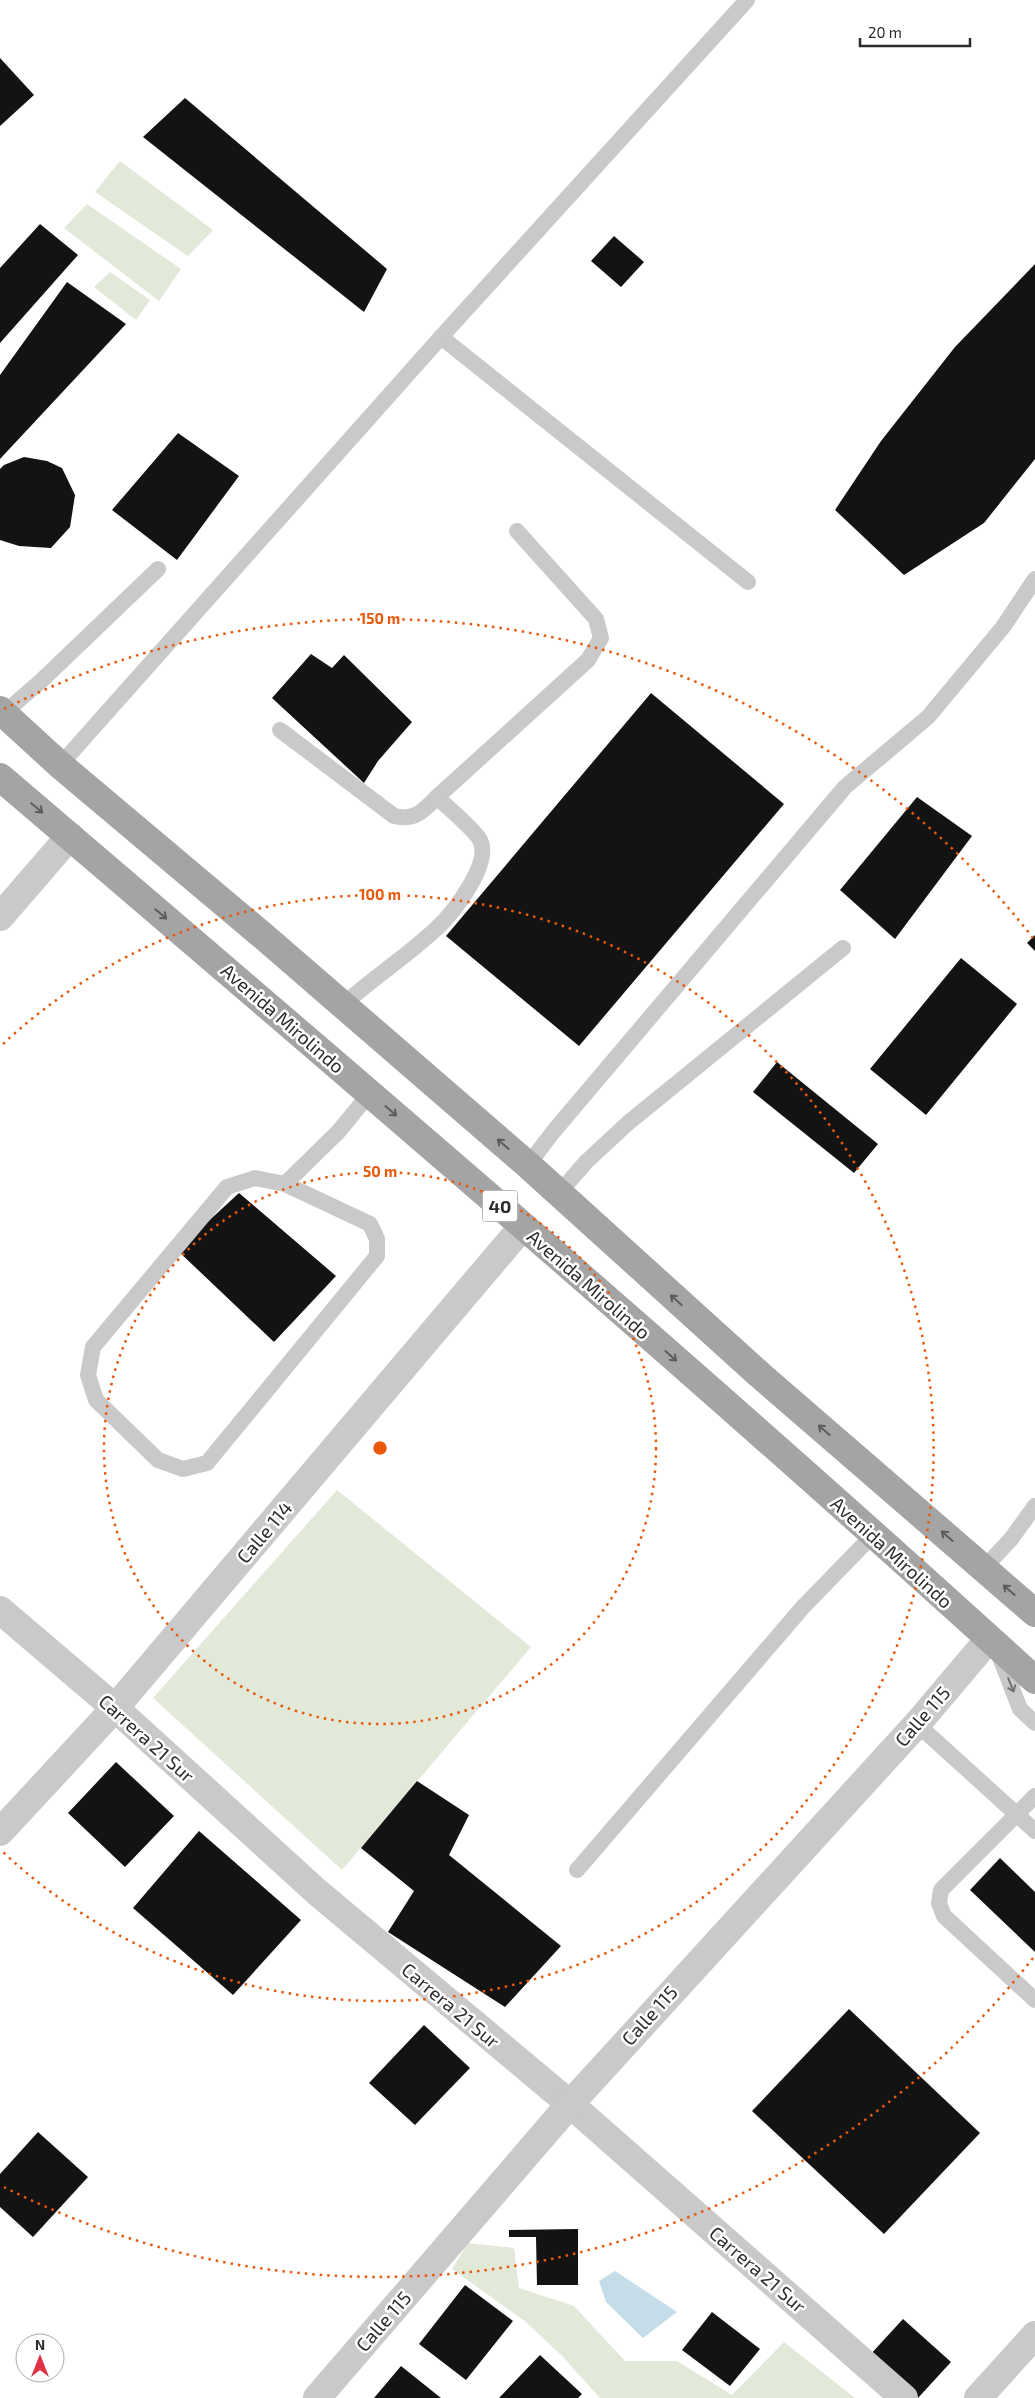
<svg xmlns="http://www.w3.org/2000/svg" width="1035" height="2398" font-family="'Exo 2',sans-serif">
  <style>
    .green { fill: #e3e9d9 }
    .water { fill: #c5dde9 }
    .building { fill: #131313 }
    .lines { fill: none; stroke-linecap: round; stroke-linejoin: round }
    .service { stroke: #c9c9c9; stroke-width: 16 }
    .minor { stroke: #c9c9c9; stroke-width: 28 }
    .primary { stroke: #a4a4a4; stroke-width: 28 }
    .oneway { stroke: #5c5c5c }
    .oneway2 { stroke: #737373 }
    .ring { fill: none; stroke: #e8590c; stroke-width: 2.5; stroke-dasharray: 2.5 5 }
    .labels { text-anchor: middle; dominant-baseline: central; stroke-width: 5; stroke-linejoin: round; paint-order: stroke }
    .shield { fill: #fff; stroke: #6b6b6b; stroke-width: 1 }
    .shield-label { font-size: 18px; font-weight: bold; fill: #2c2c2c }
    .street-label { font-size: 19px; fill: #2c2c2c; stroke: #fff }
    .centre { fill: #e8590c; stroke: #fff; stroke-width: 2.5 }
    .ring-label { font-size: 15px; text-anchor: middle; font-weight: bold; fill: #e8590c; stroke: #fff; stroke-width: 5; stroke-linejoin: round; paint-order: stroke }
  </style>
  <rect width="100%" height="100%" fill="#fff"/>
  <!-- green -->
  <g class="green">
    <polygon points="120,161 213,230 188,256 95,192"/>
    <polygon points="87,204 181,269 159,301 64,228"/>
    <polygon points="110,272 150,300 136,320 94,287"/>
    <polygon points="337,1490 531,1647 342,1870 153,1698"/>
    <polygon points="468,2243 514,2248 519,2288 574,2306 625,2361 677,2361 732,2395 784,2342 855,2398 600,2398 563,2357 526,2322 452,2269"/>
  </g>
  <!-- water -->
  <polygon class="water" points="615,2271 677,2312 643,2338 606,2302 599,2281"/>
  <!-- building -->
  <g class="building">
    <polygon points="0,58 34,95 0,126"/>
    <polygon points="185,98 387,269 364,312 143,137"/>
    <polygon points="40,224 78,255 0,343 0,268"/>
    <polygon points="614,236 644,262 621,287 591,261"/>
    <polygon points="1035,264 1035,459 984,523 904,575 835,510 881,441 955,347"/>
    <polygon points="67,282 126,324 0,459 0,375"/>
    <polygon points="178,433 239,476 177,560 112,510"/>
    <polygon points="24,457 47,461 62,468 75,495 70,527 51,548 19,546 0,540 0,469 4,465"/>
    <polygon points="311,654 332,668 344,655 412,722 378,761 364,783 272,698"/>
    <polygon points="651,693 784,804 579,1046 446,936"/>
    <polygon points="917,797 972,836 895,939 840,890"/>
    <polygon points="1035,935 1035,951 1027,943"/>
    <polygon points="961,958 1017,1004 926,1115 870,1069"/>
    <polygon points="777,1062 878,1144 854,1173 753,1092"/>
    <polygon points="239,1193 336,1276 274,1342 177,1250"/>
    <polygon points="116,1762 174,1816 125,1867 68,1813"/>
    <polygon points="417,1781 469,1815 449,1855 561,1946 505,2007 388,1932 414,1891 361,1848"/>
    <polygon points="199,1831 301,1920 233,1995 133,1908"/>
    <polygon points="1000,1858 1035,1892 1035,1952 970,1890"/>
    <polygon points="849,2009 980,2133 884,2234 752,2111"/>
    <polygon points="424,2025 470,2068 415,2125 369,2083"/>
    <polygon points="38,2132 88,2177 33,2237 0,2207 0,2174"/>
    <polygon points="578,2229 578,2285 537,2285 536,2237 509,2237 509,2230"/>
    <polygon points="465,2285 513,2321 466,2380 419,2344"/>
    <polygon points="712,2312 760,2349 730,2386 682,2350"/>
    <polygon points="903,2319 951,2362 918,2398 915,2398 869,2356"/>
    <polygon points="540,2355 582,2394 578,2398 499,2398"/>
    <polygon points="401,2366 441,2398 374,2398"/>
  </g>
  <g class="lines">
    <!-- service -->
    <g class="service">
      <polyline points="441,337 748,582"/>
      <polyline points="4,713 41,681 158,569"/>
      <path d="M280,730L394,816C415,821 423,811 437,797C447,807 474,829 480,840C492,863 454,912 437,928C407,956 373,978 343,1005"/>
      <polyline points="60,765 441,337 747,0"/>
      <polyline points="437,797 588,660 601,638 596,619 517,531"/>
      <polyline points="528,1165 553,1132 845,787 928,717 1003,627 1035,579"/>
      <polyline points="285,1184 370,1224 377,1239 377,1256 207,1463 183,1469 158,1460 96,1400 88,1375 93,1347 227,1187 255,1178 285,1184 339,1131 370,1093"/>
      <polyline points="559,1193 586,1162 628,1123 843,948"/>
      <polyline points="984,1568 1011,1539 1035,1506"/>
      <polyline points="998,1652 1020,1709 1035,1723"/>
      <polyline points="917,1724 1035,1831"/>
      <polyline points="1035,1796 941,1890 939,1903 944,1916 1035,2000"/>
      <polyline points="577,1870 803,1607 873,1535"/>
    </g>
    <!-- minor -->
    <g class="minor">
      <polyline points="0,917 70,836"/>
      <polyline points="0,1610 115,1708 317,1892 570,2104 904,2398"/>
      <polyline points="0,1832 115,1708 523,1226"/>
      <polyline points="317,2398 570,2104 917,1724 989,1639"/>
      <polyline points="978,2398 1035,2335"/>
    </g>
    <!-- primary -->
    <g class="primary">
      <polyline points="0,710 60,765 262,935 528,1165 760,1375 1035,1613"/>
      <path d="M0,777C348,1074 697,1372 1035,1680"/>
    </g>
  </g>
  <!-- one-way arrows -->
  <defs><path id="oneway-shaft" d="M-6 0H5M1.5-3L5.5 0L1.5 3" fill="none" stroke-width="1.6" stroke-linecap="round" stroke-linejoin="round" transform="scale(1.25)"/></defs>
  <g class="oneway">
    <use href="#oneway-shaft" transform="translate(37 808) rotate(40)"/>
    <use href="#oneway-shaft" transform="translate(161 914) rotate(40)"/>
    <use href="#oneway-shaft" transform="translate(391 1111) rotate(41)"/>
    <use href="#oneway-shaft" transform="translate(503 1144) rotate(-139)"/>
    <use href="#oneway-shaft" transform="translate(676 1300) rotate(-138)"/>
    <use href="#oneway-shaft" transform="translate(671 1356) rotate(42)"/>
    <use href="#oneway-shaft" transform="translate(824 1430) rotate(-139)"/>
    <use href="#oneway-shaft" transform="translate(947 1536) rotate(-139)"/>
    <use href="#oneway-shaft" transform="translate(1009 1590) rotate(-139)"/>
  </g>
  <use class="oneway2" href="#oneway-shaft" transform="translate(1011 1685) rotate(68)"/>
  <!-- distance rings -->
  <g class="ring">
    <circle cx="380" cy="1448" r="276"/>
    <path d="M3 1044A553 553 0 1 1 3 1852"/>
    <path d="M1033 1958A829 829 0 0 1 4 2187M4 709A829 829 0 0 1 1033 938"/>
  </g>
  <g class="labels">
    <!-- shield labels -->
    <rect class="shield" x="482.5" y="1190.5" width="35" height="31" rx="4"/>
    <g class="shield-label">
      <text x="500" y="1206">40</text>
    </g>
    <!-- street labels -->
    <g class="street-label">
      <text transform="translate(283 1018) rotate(41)">Avenida Mirolindo</text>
      <text transform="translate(589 1284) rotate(41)">Avenida Mirolindo</text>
      <text transform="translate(264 1532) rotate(-50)">Calle 114</text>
      <text transform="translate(892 1552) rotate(42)">Avenida Mirolindo</text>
      <text transform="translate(922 1716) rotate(-49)">Calle 115</text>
      <text transform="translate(147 1738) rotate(42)">Carrera 21 Sur</text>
      <text transform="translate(451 2005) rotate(40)">Carrera 21 Sur</text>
      <text transform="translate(649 2015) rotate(-48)">Calle 115</text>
      <text transform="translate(758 2269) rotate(41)">Carrera 21 Sur</text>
      <text transform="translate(383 2321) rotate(-49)">Calle 115</text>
    </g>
  </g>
  <circle cx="380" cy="1448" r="8" class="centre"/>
  <g class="ring-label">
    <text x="380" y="624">150 m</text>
    <text x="380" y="900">100 m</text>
    <text x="380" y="1177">50 m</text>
  </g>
  <!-- north arrow -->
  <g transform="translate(40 2358)"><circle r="24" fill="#ffffff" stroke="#ababab"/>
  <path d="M0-4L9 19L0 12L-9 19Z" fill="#e03046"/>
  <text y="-8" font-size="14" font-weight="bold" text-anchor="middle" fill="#2c2c2c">N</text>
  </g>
  <!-- scale -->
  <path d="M860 38v8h110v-8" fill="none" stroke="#2c2c2c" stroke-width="2.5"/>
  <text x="868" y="38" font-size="15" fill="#2c2c2c" stroke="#ffffff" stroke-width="4" paint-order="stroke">20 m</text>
</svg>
